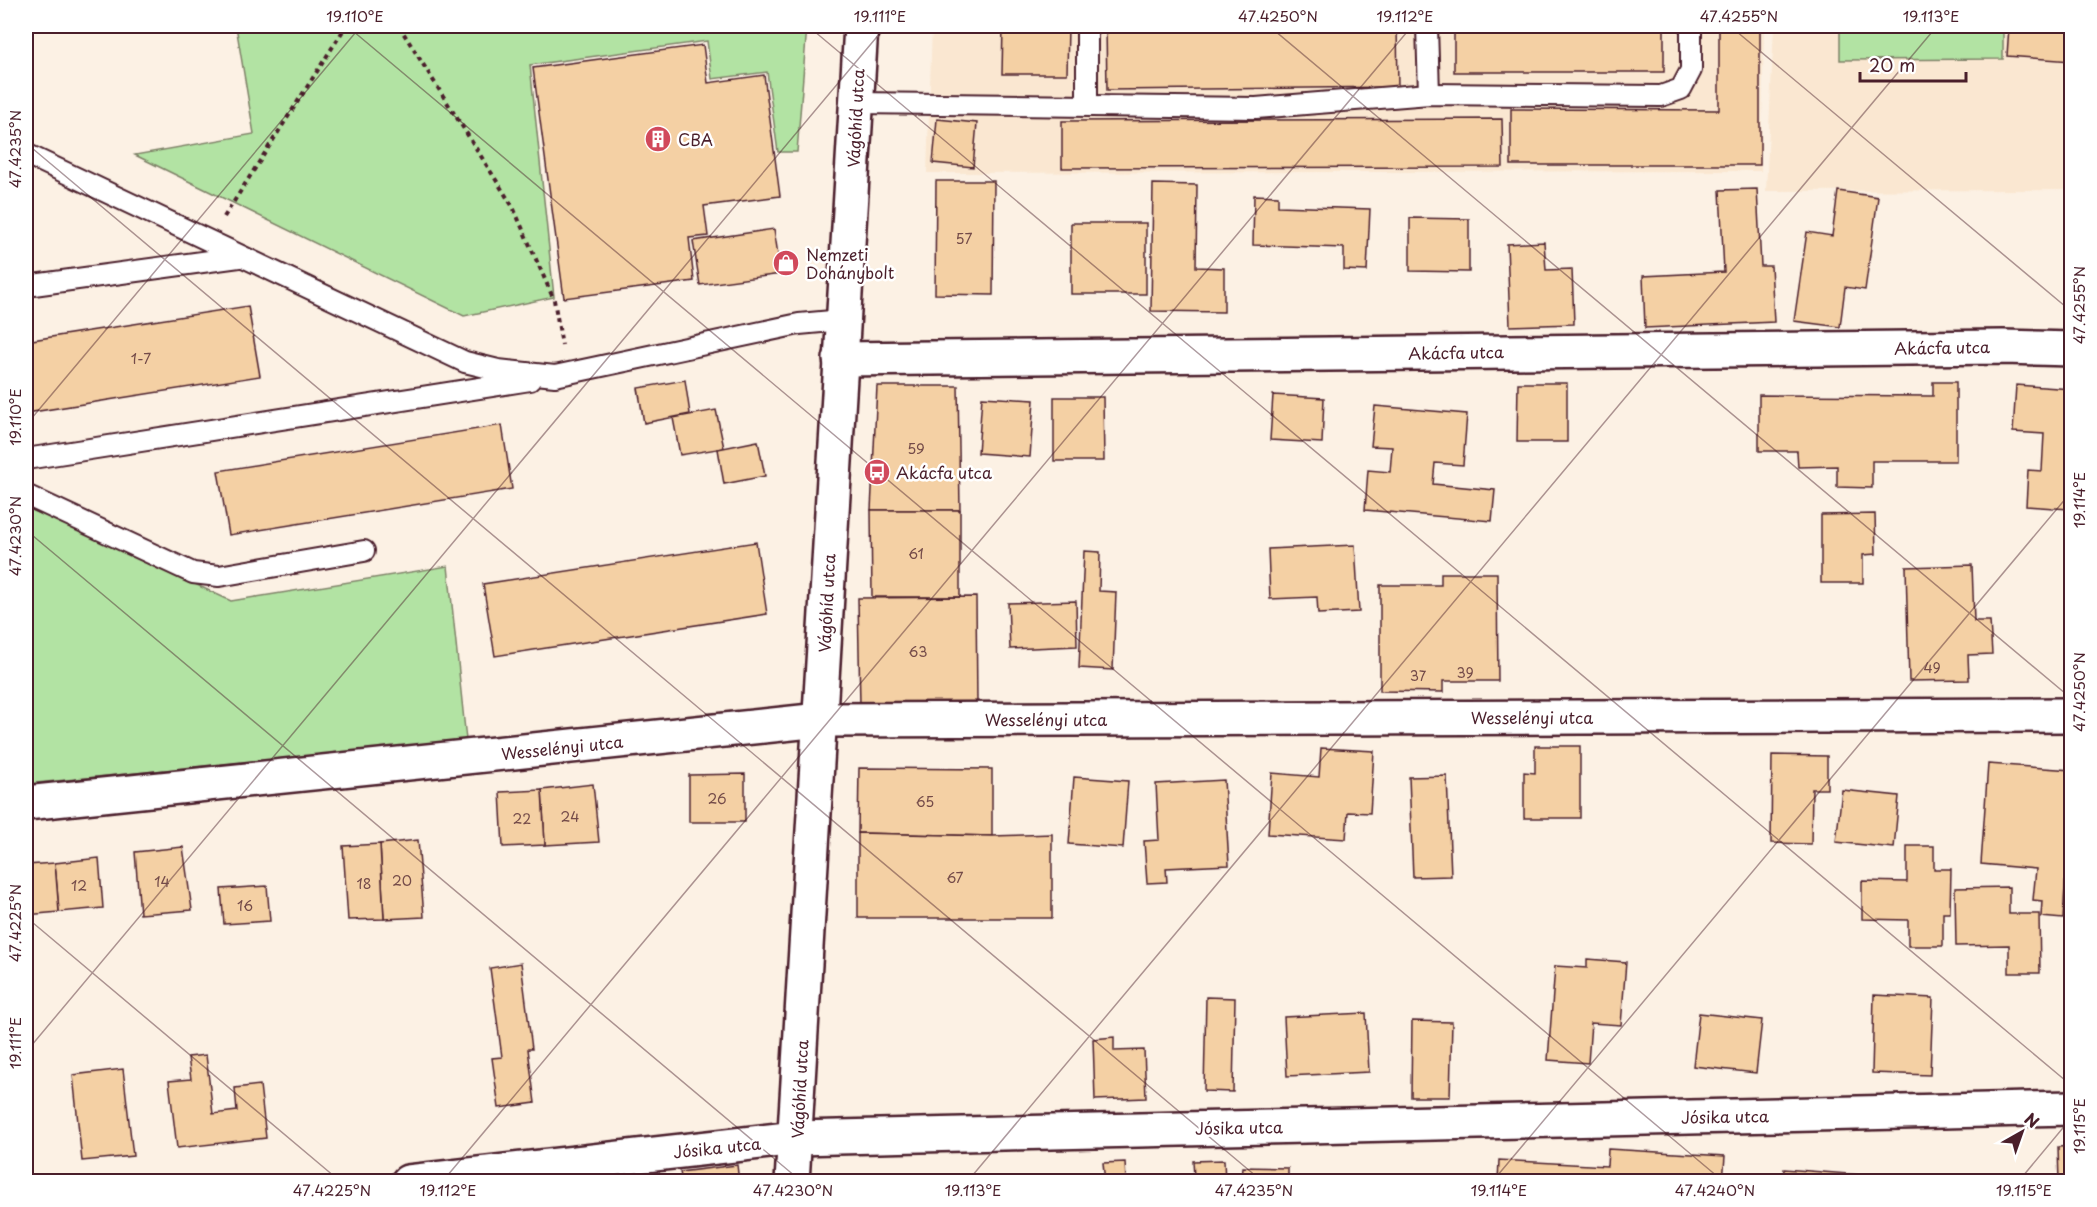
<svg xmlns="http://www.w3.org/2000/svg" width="2097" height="1207" font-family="'Playpen Sans',sans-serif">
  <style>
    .built { fill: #fae7d1 }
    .green { fill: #b2e3a3; stroke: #7e8167; stroke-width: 1.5 }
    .building { fill: #f4d0a4; stroke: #4a1f2b; stroke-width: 1.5 }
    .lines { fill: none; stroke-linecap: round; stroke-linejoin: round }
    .lane-casing { stroke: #4a1f2b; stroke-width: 24 }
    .street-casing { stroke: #4a1f2b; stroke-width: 38 }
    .secondary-casing { stroke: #4a1f2b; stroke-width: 38 }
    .path { stroke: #4a1f2b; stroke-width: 4; stroke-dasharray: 4.5 4.5; stroke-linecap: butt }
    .lane { stroke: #fff; stroke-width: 20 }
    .street { stroke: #fff; stroke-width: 33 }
    .secondary { stroke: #fff; stroke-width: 33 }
    .ticks { fill: none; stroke: #4a1f2b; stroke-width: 1.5; stroke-opacity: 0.45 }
    .labels { text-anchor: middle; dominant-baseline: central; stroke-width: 5; stroke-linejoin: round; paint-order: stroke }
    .number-label { font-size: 14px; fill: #744b49 }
    .street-label { font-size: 16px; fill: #4a1f2b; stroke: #fff }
    .poi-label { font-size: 16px; fill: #4a1f2b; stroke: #fff; text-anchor: start }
    .neatline { fill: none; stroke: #4a1f2b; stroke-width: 2 }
    .ticks-label { font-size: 15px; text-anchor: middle; fill: #4a1f2b }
  </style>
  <rect width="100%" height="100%" fill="#fcf1e4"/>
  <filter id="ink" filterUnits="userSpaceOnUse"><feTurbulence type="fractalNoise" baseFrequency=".0167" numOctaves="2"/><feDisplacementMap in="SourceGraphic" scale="12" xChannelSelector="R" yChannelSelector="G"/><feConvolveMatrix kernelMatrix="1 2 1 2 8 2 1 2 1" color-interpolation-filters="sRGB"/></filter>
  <g filter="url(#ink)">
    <!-- built -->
    <g class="built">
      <polygon points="932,26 1764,26 1761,171 927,173"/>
      <polygon points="1774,26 2071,26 2071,190 1766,191"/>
    </g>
    <!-- green -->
    <g class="green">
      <polygon points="236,26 807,26 797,152 778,152 767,72 712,79 707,41 530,65 554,297 464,316 135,155 254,134"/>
      <polygon points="1840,26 2003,26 2003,59 1840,60"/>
      <polygon points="26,505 231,601 448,566 466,740 26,784"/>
    </g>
    <!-- building -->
    <g class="building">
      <polygon points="1003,26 1068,26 1067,74 1002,74"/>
      <polygon points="1106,26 1397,26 1398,87 1107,90"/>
      <rect x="1454" y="26" width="210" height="46"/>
      <polygon points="1719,26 1760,26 1760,165 1511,165 1511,109 1719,110"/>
      <polygon points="2009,26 2072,26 2072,61 2007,56"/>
      <polygon points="703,45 708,83 764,75 780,196 704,206 708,236 689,238 694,281 564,298 533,68"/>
      <polygon points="937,119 977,123 973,167 933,163"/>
      <polygon points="1502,119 1503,167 1062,168 1062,121"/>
      <polygon points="936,181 994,181 993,295 935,294"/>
      <polygon points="1153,184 1197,185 1196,267 1224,268 1224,312 1151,311"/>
      <polygon points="1757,189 1761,266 1771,266 1774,322 1645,328 1643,276 1724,272 1720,190"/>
      <polygon points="1838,191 1878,197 1865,290 1845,287 1840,327 1794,321 1807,232 1832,236"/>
      <polygon points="1254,195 1278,196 1278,206 1370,209 1367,271 1344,270 1344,248 1253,245"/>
      <polygon points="1410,218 1469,219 1469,272 1410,271"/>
      <rect x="1071" y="223" width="75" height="71"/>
      <polygon points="774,229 781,274 700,285 693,241"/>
      <polygon points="1544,242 1546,270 1572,269 1574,324 1510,326 1507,244"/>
      <polygon points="248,306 260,376 26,413 26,341"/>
      <polygon points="685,380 690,414 644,423 638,388"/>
      <polygon points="1933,382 1956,382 1956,461 1872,461 1872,488 1837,487 1837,466 1798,467 1797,451 1759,451 1759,395 1933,396"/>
      <polygon points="1518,383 1567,383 1567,442 1517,442"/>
      <polygon points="2016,385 2072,389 2069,509 2026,506 2028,470 2042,471 2044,434 2013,432"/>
      <polygon points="877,386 958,386 960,510 871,510"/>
      <polygon points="1273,395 1324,398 1322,443 1270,440"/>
      <polygon points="982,397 1034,400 1030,457 978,453"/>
      <polygon points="1054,397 1103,397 1104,461 1054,461"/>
      <polygon points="1375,406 1467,414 1463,465 1435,463 1433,484 1495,490 1492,521 1365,510 1368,470 1390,472 1392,447 1371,446"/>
      <polygon points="716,410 724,448 680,455 673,418"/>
      <polygon points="502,425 512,489 229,535 218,471"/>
      <polygon points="758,441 765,476 724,484 718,449"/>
      <polygon points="871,510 960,510 960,597 872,597"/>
      <polygon points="1875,514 1876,554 1863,555 1863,583 1821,583 1821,515"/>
      <polygon points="756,542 767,614 495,656 483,584"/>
      <polygon points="1355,545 1359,612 1318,614 1317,597 1270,599 1268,549"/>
      <polygon points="1084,551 1100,552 1099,591 1116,592 1113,670 1079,668"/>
      <polygon points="1972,565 1974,621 1990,621 1992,654 1968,655 1969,680 1909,681 1906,567"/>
      <polygon points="1441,573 1497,573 1498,681 1443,681 1443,692 1380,691 1380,585 1441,585"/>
      <polygon points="976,597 977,704 860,705 858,598"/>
      <polygon points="1076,601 1077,646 1010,649 1008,603"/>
      <polygon points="1535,746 1580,746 1580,818 1524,818 1524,772 1535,773"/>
      <polygon points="1321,748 1374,751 1370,813 1348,812 1346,839 1268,834 1272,773 1319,777"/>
      <polygon points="1772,755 1827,756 1827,789 1812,789 1811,844 1771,843"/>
      <polygon points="1988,764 2072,770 2063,919 2041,917 2042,901 2033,900 2036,869 1981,864"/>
      <polygon points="859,768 992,769 992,836 858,833"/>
      <polygon points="745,774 745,822 689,822 689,775"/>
      <polygon points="1447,776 1451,876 1413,877 1409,777"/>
      <polygon points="1074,777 1128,781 1123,848 1069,844"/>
      <polygon points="1224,780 1229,865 1166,868 1167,882 1147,883 1144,841 1159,840 1156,784"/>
      <polygon points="593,784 599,842 545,845 542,790"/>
      <polygon points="542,790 545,845 503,847 500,792"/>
      <polygon points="1842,790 1899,796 1894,848 1836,842"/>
      <polygon points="858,833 992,836 1052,834 1052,918 858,918"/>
      <polygon points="418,840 424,917 384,919 380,844"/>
      <polygon points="380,844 384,919 348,920 343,846"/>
      <polygon points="1907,846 1934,846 1934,869 1951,869 1950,913 1943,913 1943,946 1908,946 1908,920 1862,919 1862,881 1907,882"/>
      <polygon points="183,847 192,910 140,914 135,852"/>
      <polygon points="99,858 103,908 59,912 55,863"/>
      <polygon points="55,863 59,912 26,915 26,865"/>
      <polygon points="267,886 270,921 224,924 221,889"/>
      <polygon points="2009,887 2009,914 2039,914 2040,973 2009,973 2009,945 1956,946 1955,888"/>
      <polygon points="1587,959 1626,962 1621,1025 1591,1023 1588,1063 1548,1060 1555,966 1587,968"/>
      <polygon points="521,963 532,1049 528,1049 535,1103 499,1108 492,1058 502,1057 490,968"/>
      <polygon points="1874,995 1933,998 1930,1075 1872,1073"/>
      <polygon points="1206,997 1235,998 1233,1092 1204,1091"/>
      <polygon points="1366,1013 1369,1072 1287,1076 1284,1017"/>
      <polygon points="1699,1013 1762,1020 1756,1073 1693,1066"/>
      <polygon points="1412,1021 1452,1022 1450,1097 1411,1097"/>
      <polygon points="1114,1037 1114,1051 1144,1050 1146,1098 1095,1100 1093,1039"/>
      <polygon points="206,1055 213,1114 237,1111 235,1088 260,1085 266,1138 177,1148 169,1081 191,1079 188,1057"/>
      <polygon points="123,1069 133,1156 82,1161 73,1075"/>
      <polygon points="2072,1146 2072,1182 2059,1182 2058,1147"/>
      <polygon points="1608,1149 1725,1156 1723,1182 1498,1182 1499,1160 1607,1166"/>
      <polygon points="1224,1160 1225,1182 1145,1182 1145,1178 1194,1177 1193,1161"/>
      <polygon points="1125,1162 1126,1182 1105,1182 1103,1163"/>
      <polygon points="737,1165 739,1182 682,1182 680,1172"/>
      <polygon points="1242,1167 1288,1168 1288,1182 1241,1182"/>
      <polygon points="1784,1169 1873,1176 1872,1182 1783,1182"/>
    </g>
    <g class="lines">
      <defs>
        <g id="lane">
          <polyline points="1427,26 1429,94"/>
          <polyline points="856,103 1256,108 1429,94 1661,96 1681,89 1691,70 1691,26"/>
          <polyline points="1087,105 1087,26"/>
          <polyline points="26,154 465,362 498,370 555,376 799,324 843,320"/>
          <polyline points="26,286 239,257"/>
          <polyline points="26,459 530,380"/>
          <polyline points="26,495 193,573 219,576 364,551"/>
        </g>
        <g id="street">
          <polyline points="840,359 2003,347 2072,349"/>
          <polyline points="26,803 820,720 2072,715"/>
          <polyline points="408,1182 796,1138 2072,1108"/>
        </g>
        <polyline id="secondary" points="792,1182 861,26"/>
      </defs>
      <!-- lane casing -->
      <use href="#lane" class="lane-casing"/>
      <!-- street casing -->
      <use href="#street" class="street-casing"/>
      <!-- secondary casing -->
      <use href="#secondary" class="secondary-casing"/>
      <!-- path -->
      <g class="path">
        <polyline points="399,26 513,207 554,300 562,345"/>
        <polyline points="224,217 346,26"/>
      </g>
      <!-- lane -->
      <use href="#lane" class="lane"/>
      <!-- street -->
      <use href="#street" class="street"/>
      <!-- secondary -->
      <use href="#secondary" class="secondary"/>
    </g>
  </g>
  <!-- ticks -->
  <path class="ticks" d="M347,26L1724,1182M808,26L2072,1086M1269,26L2072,699M1730,26L2072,312M26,143L1263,1182M26,425L361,26M26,530L802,1182M26,917L341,1182M26,1052L886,26M442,1182L1412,26M967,1182L1937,26M1492,1182L2072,491M2018,1182L2072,1117"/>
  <!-- icons -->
  <defs>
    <symbol id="building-disc" viewBox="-11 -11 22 22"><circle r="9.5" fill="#d1495b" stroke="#fff"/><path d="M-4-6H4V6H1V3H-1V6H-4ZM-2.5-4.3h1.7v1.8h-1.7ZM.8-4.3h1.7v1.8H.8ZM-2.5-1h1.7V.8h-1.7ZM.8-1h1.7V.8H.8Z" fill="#fff"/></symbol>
    <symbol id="shop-disc" viewBox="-11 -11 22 22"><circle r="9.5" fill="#d1495b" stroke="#fff"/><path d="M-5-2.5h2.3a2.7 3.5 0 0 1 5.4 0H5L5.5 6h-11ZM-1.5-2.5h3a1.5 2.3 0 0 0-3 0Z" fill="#fff"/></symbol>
    <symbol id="bus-disc" viewBox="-11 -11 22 22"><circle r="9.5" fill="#d1495b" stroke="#fff"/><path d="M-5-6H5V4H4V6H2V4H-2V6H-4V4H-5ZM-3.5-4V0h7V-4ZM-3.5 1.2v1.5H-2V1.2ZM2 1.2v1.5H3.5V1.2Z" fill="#fff"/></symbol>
  </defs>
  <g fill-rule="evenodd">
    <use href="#building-disc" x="643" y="124" width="30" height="30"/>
    <use href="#shop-disc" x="771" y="248" width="30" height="30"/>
    <use href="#bus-disc" x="862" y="457" width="30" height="30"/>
  </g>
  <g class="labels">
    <!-- number labels -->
    <g class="number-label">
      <text x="964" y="238">57</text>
      <text x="141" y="358">1-7</text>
      <text x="916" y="448">59</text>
      <text x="916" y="553">61</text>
      <text x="918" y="651">63</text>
      <text x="1932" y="667">49</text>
      <text x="1465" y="672">39</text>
      <text x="1418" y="675">37</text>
      <text x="717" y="798">26</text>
      <text x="925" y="801">65</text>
      <text x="570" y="816">24</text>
      <text x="522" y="818">22</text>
      <text x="955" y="877">67</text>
      <text x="402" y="880">20</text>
      <text x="162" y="881">14</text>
      <text x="364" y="883">18</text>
      <text x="79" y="885">12</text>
      <text x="245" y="905">16</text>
    </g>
    <!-- street labels -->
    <g class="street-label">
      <text transform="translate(855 118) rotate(-87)">Vágóhíd utca</text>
      <text transform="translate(1942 347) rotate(-1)">Akácfa utca</text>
      <text transform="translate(1456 352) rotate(-1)">Akácfa utca</text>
      <text transform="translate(826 603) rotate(-87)">Vágóhíd utca</text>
      <text x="1532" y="717">Wesselényi utca</text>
      <text x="1046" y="719">Wesselényi utca</text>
      <text transform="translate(562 747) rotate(-6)">Wesselényi utca</text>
      <text transform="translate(799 1089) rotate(-87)">Vágóhíd utca</text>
      <text transform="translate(1725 1116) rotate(-1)">Jósika utca</text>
      <text transform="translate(1239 1127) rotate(-1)">Jósika utca</text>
      <text transform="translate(717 1147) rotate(-6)">Jósika utca</text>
    </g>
    <!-- poi labels -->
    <g class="poi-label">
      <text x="678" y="139">CBA</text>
      <text x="806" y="254">Nemzeti<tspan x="806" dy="18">Dohánybolt</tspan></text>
      <text x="896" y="472">Akácfa utca</text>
    </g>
  </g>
  <!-- margin -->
  <rect width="2097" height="1207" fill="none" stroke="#fff" stroke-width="66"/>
  <!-- north arrow -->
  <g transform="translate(2022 1132) rotate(40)" stroke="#ffffff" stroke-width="4.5" paint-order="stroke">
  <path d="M0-4.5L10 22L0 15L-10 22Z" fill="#4a1f2b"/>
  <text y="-9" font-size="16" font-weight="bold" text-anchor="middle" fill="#4a1f2b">N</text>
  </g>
  <!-- scale -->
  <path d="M1860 72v9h106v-9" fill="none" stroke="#4a1f2b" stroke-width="3"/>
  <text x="1869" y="72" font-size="18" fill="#4a1f2b" stroke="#ffffff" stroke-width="4.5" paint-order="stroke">20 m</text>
  <rect x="33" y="33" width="2031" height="1141" class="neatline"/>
  <g class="ticks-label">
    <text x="355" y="22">19.110°E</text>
    <text x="880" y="22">19.111°E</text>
    <text x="1278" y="22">47.4250°N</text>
    <text x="1405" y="22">19.112°E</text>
    <text x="1739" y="22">47.4255°N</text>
    <text x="1931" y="22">19.113°E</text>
    <text transform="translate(16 149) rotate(-90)" y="5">47.4235°N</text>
    <text transform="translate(2080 305) rotate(-90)" y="5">47.4255°N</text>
    <text transform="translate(16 417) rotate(-90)" y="5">19.110°E</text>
    <text transform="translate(2080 500) rotate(-90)" y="5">19.114°E</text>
    <text transform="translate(16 536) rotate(-90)" y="5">47.4230°N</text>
    <text transform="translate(2080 692) rotate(-90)" y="5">47.4250°N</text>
    <text transform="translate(16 923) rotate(-90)" y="5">47.4225°N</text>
    <text transform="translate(16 1043) rotate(-90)" y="5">19.111°E</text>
    <text transform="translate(2080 1126) rotate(-90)" y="5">19.115°E</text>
    <text x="332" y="1196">47.4225°N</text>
    <text x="448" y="1196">19.112°E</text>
    <text x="793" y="1196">47.4230°N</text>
    <text x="973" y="1196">19.113°E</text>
    <text x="1254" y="1196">47.4235°N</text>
    <text x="1499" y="1196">19.114°E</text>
    <text x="1715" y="1196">47.4240°N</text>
    <text x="2024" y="1196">19.115°E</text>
  </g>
</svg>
